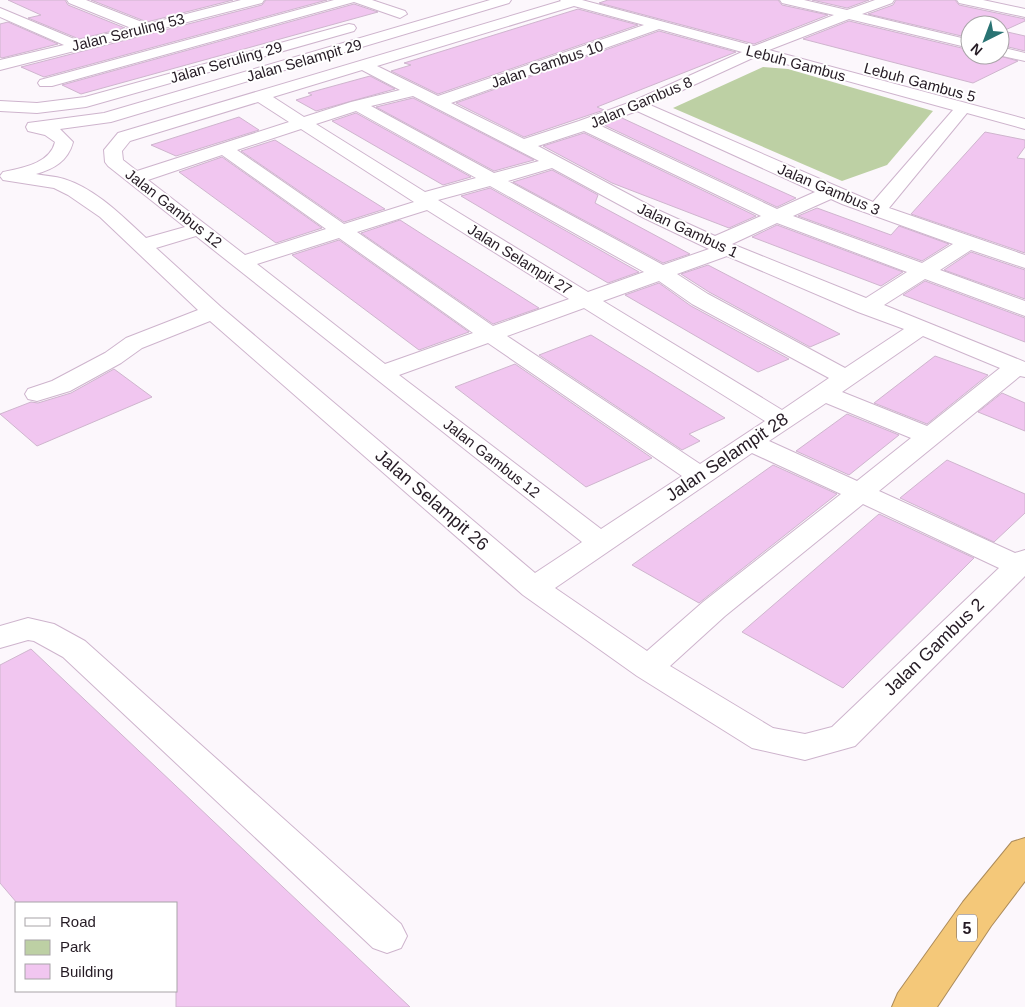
<svg xmlns="http://www.w3.org/2000/svg" width="1025" height="1007" font-family="Arial,sans-serif">
  <style>
    .green { fill: #bdd0a4 }
    .building { fill: #f1c6f0; stroke: #cfb5ce }
    .lines { fill: none; stroke-linecap: round; stroke-linejoin: round }
    .minor-casing { stroke: #ceb4cd; stroke-width: 2 }
    .highway-casing { stroke: #ac8b5b; stroke-width: 2 }
    .minor { fill: #fff; fill-rule: evenodd }
    .highway { fill: #f4c879; fill-rule: evenodd }
    .labels { text-anchor: middle; dominant-baseline: central; stroke-width: 4; stroke-linejoin: round; paint-order: stroke }
    .far-street-label { font-size: 15px; fill: #251b24; stroke: #fff }
    .shield { fill: #fff; stroke: #665f66; stroke-width: 1 }
    .shield-label { font-size: 16px; font-weight: bold; fill: #251b24 }
    .street-label { font-size: 18px; fill: #251b24; stroke: #fff }
  </style>
  <rect width="100%" height="100%" fill="#fcf7fc"/>
  <!-- green -->
  <polygon class="green" points="763,67 788,69 933,111 887,165 842,181 673,108"/>
  <!-- building -->
  <g class="building">
    <polygon points="8,0 65,0 68,5 125,28 79,39 28,18 41,15"/>
    <polygon points="91,0 233,0 147,22"/>
    <polygon points="266,0 327,0 44,77 21,67 262,5"/>
    <polygon points="608,0 778,0 782,5 828,15 754,44 599,3"/>
    <polygon points="812,0 869,0 847,8"/>
    <polygon points="896,0 955,0 959,5 1025,19 1025,21 1003,31 1025,36 1025,51 1000,45 1000,25 970,25 970,38 868,14 893,5"/>
    <polygon points="354,4 378,12 81,94 62,85"/>
    <polygon points="578,9 638,25 438,94 391,71 411,65 404,63"/>
    <polygon points="849,21 970,50 970,55 996,55 1018,61 973,83 803,39"/>
    <polygon points="8,22 58,44 2,58 0,57 0,24"/>
    <polygon points="659,31 736,52 597,107 604,110 524,137 456,103"/>
    <polygon points="370,76 395,89 316,111 296,100 312,95 308,93"/>
    <polygon points="413,98 534,160 494,171 376,107"/>
    <polygon points="356,113 471,177 443,185 332,121"/>
    <polygon points="239,117 259,130 176,156 151,145"/>
    <polygon points="622,118 734,170 796,198 777,207 604,125"/>
    <polygon points="985,132 1025,140 1025,147 1017,158 1025,159 1025,253 911,214"/>
    <polygon points="584,133 756,216 729,228 612,183 543,146"/>
    <polygon points="275,140 332,176 385,209 344,222 241,151"/>
    <polygon points="222,157 322,228 276,243 179,172"/>
    <polygon points="552,170 598,195 595,203 690,254 663,263 513,182"/>
    <polygon points="490,188 639,272 608,283 461,196"/>
    <polygon points="817,208 891,235 899,226 949,244 922,261 798,216"/>
    <polygon points="400,220 425,236 539,308 493,324 361,233"/>
    <polygon points="777,225 903,272 881,286 752,237"/>
    <polygon points="339,240 469,332 419,350 292,255"/>
    <polygon points="971,252 1025,270 1025,299 944,270"/>
    <polygon points="708,265 754,289 840,334 810,347 709,292 681,274"/>
    <polygon points="925,281 1025,318 1025,342 903,295"/>
    <polygon points="659,283 691,306 789,359 758,372 625,295"/>
    <polygon points="591,335 648,370 725,418 689,434 700,441 682,450 539,355"/>
    <polygon points="935,356 988,375 927,424 874,403"/>
    <polygon points="515,364 652,458 586,487 455,387"/>
    <polygon points="114,369 152,397 37,446 0,414 31,402 38,403 71,393"/>
    <polygon points="1002,393 1025,403 1025,431 978,412"/>
    <polygon points="847,414 899,435 849,475 796,451"/>
    <polygon points="947,460 1025,494 1025,513 994,542 900,498"/>
    <polygon points="773,465 837,494 699,603 632,565"/>
    <polygon points="879,514 974,558 843,688 742,632"/>
    <polygon points="31,649 410,1007 176,1007 176,903 17,903 0,883 0,665"/>
  </g>
  <g class="lines">
    <defs>
      <g id="minor">
        <polygon points="67,0 86,0 147,24 241,0 264,0 262,3 0,70 0,60 64,45 0,17 0,8 79,41 131,28 69,3"/>
        <polygon points="334,0 372,0 405,11 407,14 400,18 354,2 52,86 40,86 38,83 40,80"/>
        <path d="M490,0H511L509,3L111,122L60,129L73,142C68,161 54,169 36,174C45,176 55,176 64,179C96,189 122,216 146,238L185,227L108,166L105,162L104,150L118,133L561,1L560,0H582L754,46L834,15L782,3L780,0H804L847,10L875,0H894L892,3L862,14L970,40V48L849,19L769,50L1025,119V129L967,113L889,208L1025,255V268L971,250L940,270L1025,301V316L925,279L884,305L1025,362V377L1020,376L879,491L1015,553L1025,550V576L855,746L805,760L752,748L637,676L523,595L210,321L142,348L121,363L70,391L37,401L28,399L25,394L28,389L52,381L105,353L126,338L198,310L100,217L68,195L54,188L3,180L0,176L3,172C21,168 50,164 55,142L45,135L28,131L26,127L28,123L104,113ZM574,6L644,25L438,96L377,66ZM659,29L742,52L631,102L579,121L524,139L451,103ZM757,56L953,110L873,202L650,105ZM362,70L400,90L351,102L304,117L273,97ZM413,96L539,161L494,173L371,106ZM258,102L289,122L137,171L123,160L122,151L130,141ZM356,111L476,178L425,192L316,124ZM637,111L815,192L777,209L599,125ZM301,129L414,202L344,224L237,150ZM584,131L761,216L715,236L658,210L538,146ZM222,155L326,229L245,255L148,180ZM552,168L644,218L709,249L663,265L508,181ZM490,186L644,272L588,292L438,200ZM831,199L842,204L953,244L922,263L793,216ZM427,210L569,299L493,326L357,232ZM777,223L907,272L866,298L732,244ZM196,236L582,542L535,573L221,307L156,248ZM339,238L473,333L385,364L257,264ZM727,256L858,312L904,329L845,368L708,294L677,274ZM659,281L692,304L829,378L782,410L603,301ZM584,308L765,421L700,464L507,336ZM923,336L1000,368L927,426L842,392ZM488,343L682,476L601,529L399,375ZM826,403L911,438L857,481L769,441ZM752,453L841,494L703,602L647,651L555,588ZM863,504L999,568L832,727L805,734L773,728L670,666L725,616Z"/>
        <polygon points="957,0 983,0 1025,9 1025,17 959,3"/>
        <polygon points="349,24 354,25 356,28 354,31 86,107 37,113 0,111 0,101 37,103 85,97"/>
        <polygon points="1000,47 1025,53 1025,61 998,55 1000,55"/>
        <polygon points="28,618 54,624 85,641 401,924 407,936 401,948 387,953 373,948 63,657 34,641 28,640 0,648 0,626"/>
      </g>
      <polygon id="highway" points="1025,838 1025,881 991,926 937,1007 892,1007 898,993 963,902 1012,842"/>
    </defs>
    <!-- minor casing -->
    <use href="#minor" class="minor-casing"/>
    <!-- highway casing -->
    <use href="#highway" class="highway-casing"/>
    <!-- minor -->
    <use href="#minor" class="minor"/>
    <!-- highway -->
    <use href="#highway" class="highway"/>
  </g>
  <g class="labels">
    <!-- far-street labels -->
    <g class="far-street-label">
      <text transform="translate(128 32) rotate(-14)">Jalan Seruling 53</text>
      <text transform="translate(304 60) rotate(-16)">Jalan Selampit 29</text>
      <text transform="translate(226 62) rotate(-16)">Jalan Seruling 29</text>
      <text transform="translate(796 63) rotate(15)">Lebuh Gambus</text>
      <text transform="translate(547 64) rotate(-19)">Jalan Gambus 10</text>
      <text transform="translate(920 82) rotate(15)">Lebuh Gambus 5</text>
      <text transform="translate(641 102) rotate(-23)">Jalan Gambus 8</text>
      <text transform="translate(829 189) rotate(23)">Jalan Gambus 3</text>
      <text transform="translate(174 208) rotate(38)">Jalan Gambus 12</text>
      <text transform="translate(688 230) rotate(25)">Jalan Gambus 1</text>
      <text transform="translate(520 259) rotate(32)">Jalan Selampit 27</text>
      <text transform="translate(492 458) rotate(38)">Jalan Gambus 12</text>
    </g>
    <!-- shield labels -->
    <rect class="shield" x="957" y="914.5" width="20" height="27" rx="4"/>
    <g class="shield-label">
      <text x="967" y="928">5</text>
    </g>
    <!-- street labels -->
    <g class="street-label">
      <text transform="translate(727 457) rotate(-34)">Jalan Selampit 28</text>
      <text transform="translate(432 500) rotate(41)">Jalan Selampit 26</text>
      <text transform="translate(934 647) rotate(-44)">Jalan Gambus 2</text>
    </g>
  </g>
  <!-- legend -->
  <rect x="15" y="902" width="162" height="90" fill="#ffffff" stroke="#a8a4a7"/>
  <rect x="25" y="918" width="25" height="8" fill="#ffffff" stroke="#a8a4a7"/>
  <text x="60" y="927" font-size="15" fill="#251b24">Road</text>
  <rect x="25" y="940" width="25" height="15" fill="#bdd0a4" stroke="#a8a4a7"/>
  <text x="60" y="952" font-size="15" fill="#251b24">Park</text>
  <rect x="25" y="964" width="25" height="15" fill="#f1c6f0" stroke="#a8a4a7"/>
  <text x="60" y="977" font-size="15" fill="#251b24">Building</text>
  <!-- north arrow -->
  <g transform="translate(985 40) rotate(222)"><circle r="24" fill="#ffffff" stroke="#a8a4a7"/>
  <path d="M0-4L9 19L0 12L-9 19Z" fill="#297373"/>
  <text y="-8" font-size="14" font-weight="bold" text-anchor="middle" fill="#251b24">N</text>
  </g>
</svg>
